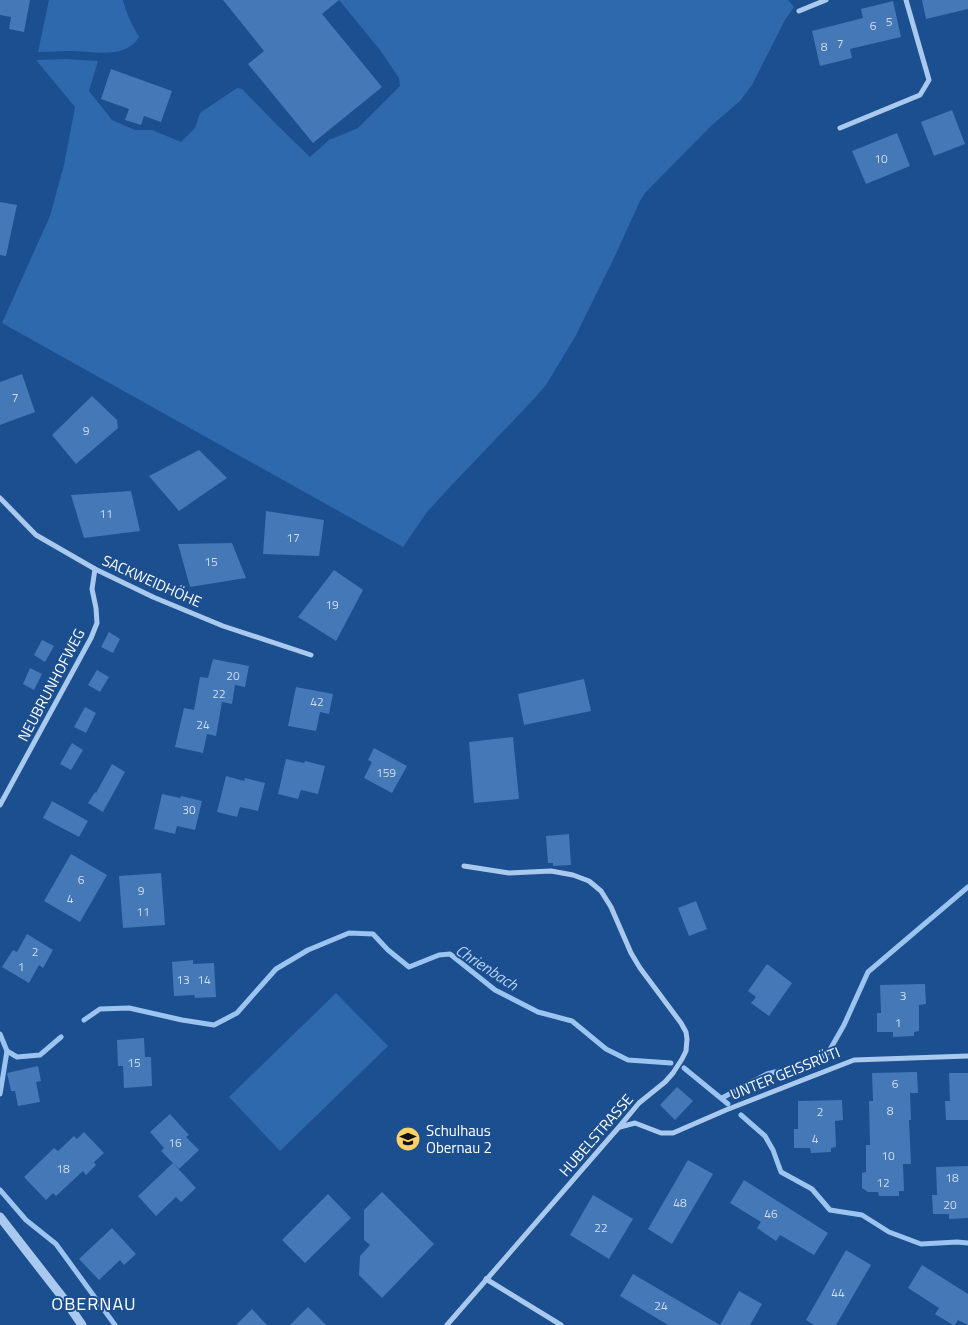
<svg xmlns="http://www.w3.org/2000/svg" width="968" height="1325" font-family="'Titillium Web',sans-serif">
  <style>
    .green { fill: #2e69ad }
    .lines { fill: none; stroke-linecap: round; stroke-linejoin: round }
    .stream { stroke: #9cc4f0; stroke-width: 5 }
    .building { fill: #4478b7 }
    .minor { stroke: #a9c9ee; stroke-width: 5 }
    .tertiary { stroke: #a9c9ee; stroke-width: 9 }
    .labels { text-anchor: middle; dominant-baseline: central; stroke-width: 4; stroke-linejoin: round; paint-order: stroke }
    .number-label { font-size: 12px; fill: #d0dded }
    .street-label { font-size: 15px; fill: #fff; stroke: #1b4f8f }
    .poi-label { font-size: 15px; fill: #fff; stroke: #1b4f8f; text-anchor: start }
    .water-label { font-size: 16px; font-style: italic; fill: #b5d3f5; stroke: #1b4f8f }
    .quarter-label { font-size: 18px; letter-spacing: 1px; fill: #fff; stroke: #1b4f8f }
  </style>
  <rect width="100%" height="100%" fill="#1b4f8f"/>
  <!-- green -->
  <g class="green">
    <path d="M49,0H123C126,13 132,25 139,37C125,60 93,51 70,51C59,51 48,52 38,52Z"/>
    <polygon points="339,0 788,0 794,7 785,20 752,85 740,101 711,126 645,193 640,201 614,258 575,337 546,385 532,401 448,489 427,512 403,547 2,323 50,216 64,165 75,107 36,60 64,59 98,61 89,91 112,120 135,130 152,130 181,142 195,128 200,113 237,88 242,89 275,123 310,157 329,140 358,128 400,86 399,78 380,50"/>
    <polygon points="336,993 388,1046 280,1151 229,1097"/>
  </g>
  <g class="lines">
    <!-- stream -->
    <g class="stream">
      <polyline points="84,1020 100,1009 129,1008 182,1020 214,1025 237,1013 276,969 308,950 349,933 373,934 388,950 409,967 439,955 450,954 495,990 538,1012 572,1021 606,1049 628,1060 671,1063"/>
      <polyline points="0,1034 7,1051 17,1057 40,1055 61,1037"/>
      <polyline points="684,1068 728,1104"/>
      <polyline points="0,1094 7,1051"/>
      <polyline points="722,1098 767,1074 811,1063 828,1053 844,1025 868,972 968,887"/>
      <polyline points="741,1115 765,1136 773,1150 781,1172 812,1189 830,1210 862,1215 889,1232 921,1244 957,1242 968,1243"/>
      <polyline points="0,1190 26,1220 56,1244 115,1325"/>
    </g>
  </g>
  <!-- building -->
  <g class="building">
    <polygon points="0,0 30,0 24,32 9,29 11,17 0,15"/>
    <polygon points="223,0 339,0 322,14 382,87 313,143 248,64 264,51"/>
    <polygon points="922,0 968,0 968,9 926,19"/>
    <polygon points="893,1 901,37 850,49 852,58 820,66 812,31 863,18 861,9"/>
    <polygon points="111,69 172,91 161,122 144,116 141,125 125,120 129,109 101,99"/>
    <polygon points="952,110 965,144 934,156 921,122"/>
    <polygon points="897,133 910,166 866,184 852,151"/>
    <polygon points="0,202 17,205 6,256 0,255"/>
    <polygon points="22,374 35,412 0,425 0,382"/>
    <polygon points="92,396 117,420 118,428 76,464 52,435"/>
    <polygon points="199,450 227,478 179,511 149,476"/>
    <polygon points="131,491 140,531 84,538 71,495"/>
    <polygon points="266,511 324,520 319,556 263,554"/>
    <polygon points="232,543 246,578 190,587 178,544"/>
    <polygon points="334,570 363,590 336,641 298,617"/>
    <polygon points="109,632 120,639 113,653 101,647"/>
    <polygon points="42,640 54,646 45,662 34,655"/>
    <polygon points="213,659 249,666 245,687 235,685 232,704 222,702 216,736 207,734 203,753 175,747 184,708 194,710 200,677 208,678"/>
    <polygon points="30,668 42,674 34,690 23,684"/>
    <polygon points="97,670 109,677 100,692 88,685"/>
    <polygon points="584,679 591,711 524,725 518,694"/>
    <polygon points="296,687 333,694 329,714 320,712 316,731 288,726"/>
    <polygon points="85,707 96,713 86,733 74,727"/>
    <polygon points="513,737 519,799 474,803 469,742"/>
    <polygon points="72,743 83,750 71,770 60,764"/>
    <polygon points="374,748 407,766 392,793 364,778 372,762 368,760"/>
    <polygon points="286,759 304,763 305,761 325,766 318,794 301,790 298,799 278,794"/>
    <polygon points="112,764 125,772 103,812 88,803 95,792 96,793"/>
    <polygon points="226,776 244,781 245,778 265,783 258,811 240,807 237,817 217,812"/>
    <polygon points="162,794 180,798 181,796 202,801 195,830 177,826 175,834 154,829"/>
    <polygon points="52,801 88,821 79,837 43,818"/>
    <polygon points="569,834 571,865 553,866 553,863 548,863 546,836"/>
    <polygon points="71,854 107,875 80,922 44,901"/>
    <polygon points="161,873 165,925 123,928 119,876"/>
    <polygon points="696,901 707,929 689,936 678,908"/>
    <polygon points="27,934 53,950 43,968 39,965 29,983 2,967 13,950 17,952"/>
    <polygon points="193,960 193,964 214,963 216,997 195,998 194,995 174,996 172,962"/>
    <polygon points="767,964 792,983 769,1016 751,1003 756,997 748,991"/>
    <polygon points="925,984 926,1004 919,1005 919,1031 914,1032 914,1036 893,1037 893,1032 877,1032 877,1013 881,1013 880,985"/>
    <polygon points="144,1038 145,1057 151,1057 152,1086 124,1088 123,1066 118,1066 117,1040"/>
    <polygon points="38,1066 41,1081 36,1082 40,1102 18,1106 15,1091 11,1091 7,1073"/>
    <polygon points="917,1072 918,1093 910,1093 911,1120 909,1120 911,1164 903,1164 904,1191 899,1191 899,1196 879,1196 878,1192 868,1192 862,1188 862,1173 866,1172 866,1145 870,1145 869,1101 873,1101 872,1073"/>
    <polygon points="949,1073 968,1073 968,1120 946,1120 945,1101 950,1101"/>
    <polygon points="677,1087 693,1101 675,1120 660,1105"/>
    <polygon points="842,1100 843,1120 835,1121 836,1147 831,1148 831,1152 811,1153 810,1148 794,1148 794,1129 798,1129 798,1101"/>
    <polygon points="170,1114 189,1135 186,1137 199,1150 179,1169 161,1151 164,1148 150,1132"/>
    <polygon points="84,1132 104,1153 94,1162 96,1165 86,1175 83,1171 56,1196 53,1193 46,1200 24,1177 54,1148 58,1151 74,1136 77,1139"/>
    <polygon points="688,1160 713,1174 672,1244 648,1229"/>
    <polygon points="173,1163 196,1188 181,1202 176,1197 156,1216 138,1196"/>
    <polygon points="968,1166 968,1218 949,1219 949,1214 933,1214 932,1195 937,1195 936,1167"/>
    <polygon points="744,1180 828,1233 814,1255 780,1235 776,1241 757,1228 761,1222 730,1203"/>
    <polygon points="382,1192 434,1244 382,1298 359,1275 360,1256 370,1245 364,1240 364,1210"/>
    <polygon points="328,1194 351,1218 305,1263 282,1240"/>
    <polygon points="593,1195 633,1219 609,1259 570,1235"/>
    <polygon points="112,1228 136,1254 124,1265 120,1260 99,1280 79,1259"/>
    <polygon points="846,1250 871,1265 836,1325 814,1325 806,1320"/>
    <polygon points="922,1265 968,1294 968,1325 958,1320 955,1325 953,1325 935,1314 939,1308 908,1288"/>
    <polygon points="633,1274 720,1325 668,1325 620,1296"/>
    <polygon points="739,1291 762,1304 750,1325 720,1325"/>
    <polygon points="308,1307 326,1325 290,1325"/>
    <polygon points="252,1309 267,1325 236,1325"/>
  </g>
  <g class="lines">
    <!-- minor -->
    <g class="minor">
      <polyline points="799,11 826,0"/>
      <polyline points="840,128 920,95 929,80 906,0"/>
      <polyline points="0,498 36,535 95,569 153,597 223,626 311,655"/>
      <polyline points="0,805 91,638 97,623 96,608 92,589 95,569"/>
      <polyline points="620,1127 635,1123 661,1133 673,1133 726,1110 854,1060 968,1056"/>
      <polyline points="486,1279 561,1325"/>
      <polyline points="447,1325 619,1127 639,1103 665,1082 673,1073 682,1059 686,1051 687,1039 686,1032 681,1023 640,968 631,953 611,907 601,891 589,881 573,875 551,871 509,873 464,866"/>
    </g>
    <!-- tertiary -->
    <polyline class="tertiary" points="0,1217 67,1303 82,1325"/>
  </g>
  <!-- icons -->
  <defs>
    <symbol id="school-disc" viewBox="-11 -11 22 22"><circle r="9.5" fill="#ffd166" stroke="#1b4f8f"/><path d="M0-5L7-2L0 1L-7-2ZM-4 1L0 2.5L4 1V4Q0 6-4 4Z" fill="#111"/></symbol>
  </defs>
  <g fill-rule="evenodd">
    <use href="#school-disc" x="394" y="1125" width="28" height="28"/>
  </g>
  <g class="labels">
    <!-- number labels -->
    <g class="number-label">
      <text x="889" y="21">5</text>
      <text x="873" y="25">6</text>
      <text x="840" y="43">7</text>
      <text x="824" y="46">8</text>
      <text x="881" y="158">10</text>
      <text x="15" y="397">7</text>
      <text x="86" y="430">9</text>
      <text x="106" y="513">11</text>
      <text x="293" y="537">17</text>
      <text x="211" y="561">15</text>
      <text x="332" y="604">19</text>
      <text x="233" y="675">20</text>
      <text x="219" y="693">22</text>
      <text x="317" y="701">42</text>
      <text x="203" y="724">24</text>
      <text x="386" y="772">159</text>
      <text x="189" y="809">30</text>
      <text x="81" y="879">6</text>
      <text x="141" y="890">9</text>
      <text x="70" y="898">4</text>
      <text x="143" y="911">11</text>
      <text x="35" y="951">2</text>
      <text x="21" y="966">1</text>
      <text x="183" y="979">13</text>
      <text x="204" y="979">14</text>
      <text x="903" y="995">3</text>
      <text x="898" y="1022">1</text>
      <text x="134" y="1062">15</text>
      <text x="895" y="1083">6</text>
      <text x="890" y="1110">8</text>
      <text x="820" y="1111">2</text>
      <text x="815" y="1138">4</text>
      <text x="175" y="1142">16</text>
      <text x="888" y="1155">10</text>
      <text x="63" y="1168">18</text>
      <text x="952" y="1177">18</text>
      <text x="883" y="1182">12</text>
      <text x="680" y="1202">48</text>
      <text x="950" y="1204">20</text>
      <text x="771" y="1213">46</text>
      <text x="601" y="1227">22</text>
      <text x="838" y="1292">44</text>
      <text x="661" y="1305">24</text>
    </g>
    <!-- street labels -->
    <g class="street-label">
      <text transform="translate(152 581) rotate(24)">SACKWEIDHÖHE</text>
      <text transform="translate(51 685) rotate(-62)">NEUBRUNHOFWEG</text>
      <text transform="translate(785 1073) rotate(-22)">UNTER GEISSRÜTI</text>
      <text transform="translate(596 1135) rotate(-49)">HUBELSTRASSE</text>
    </g>
    <!-- poi labels -->
    <g class="poi-label">
      <text x="426" y="1130">Schulhaus<tspan x="426" dy="17">Obernau 2</tspan></text>
    </g>
    <!-- water labels -->
    <g class="water-label">
      <text transform="translate(487 967) rotate(33)">Chrienbach</text>
    </g>
    <!-- quarter labels -->
    <g class="quarter-label">
      <text x="94" y="1303">OBERNAU</text>
    </g>
  </g>
</svg>
